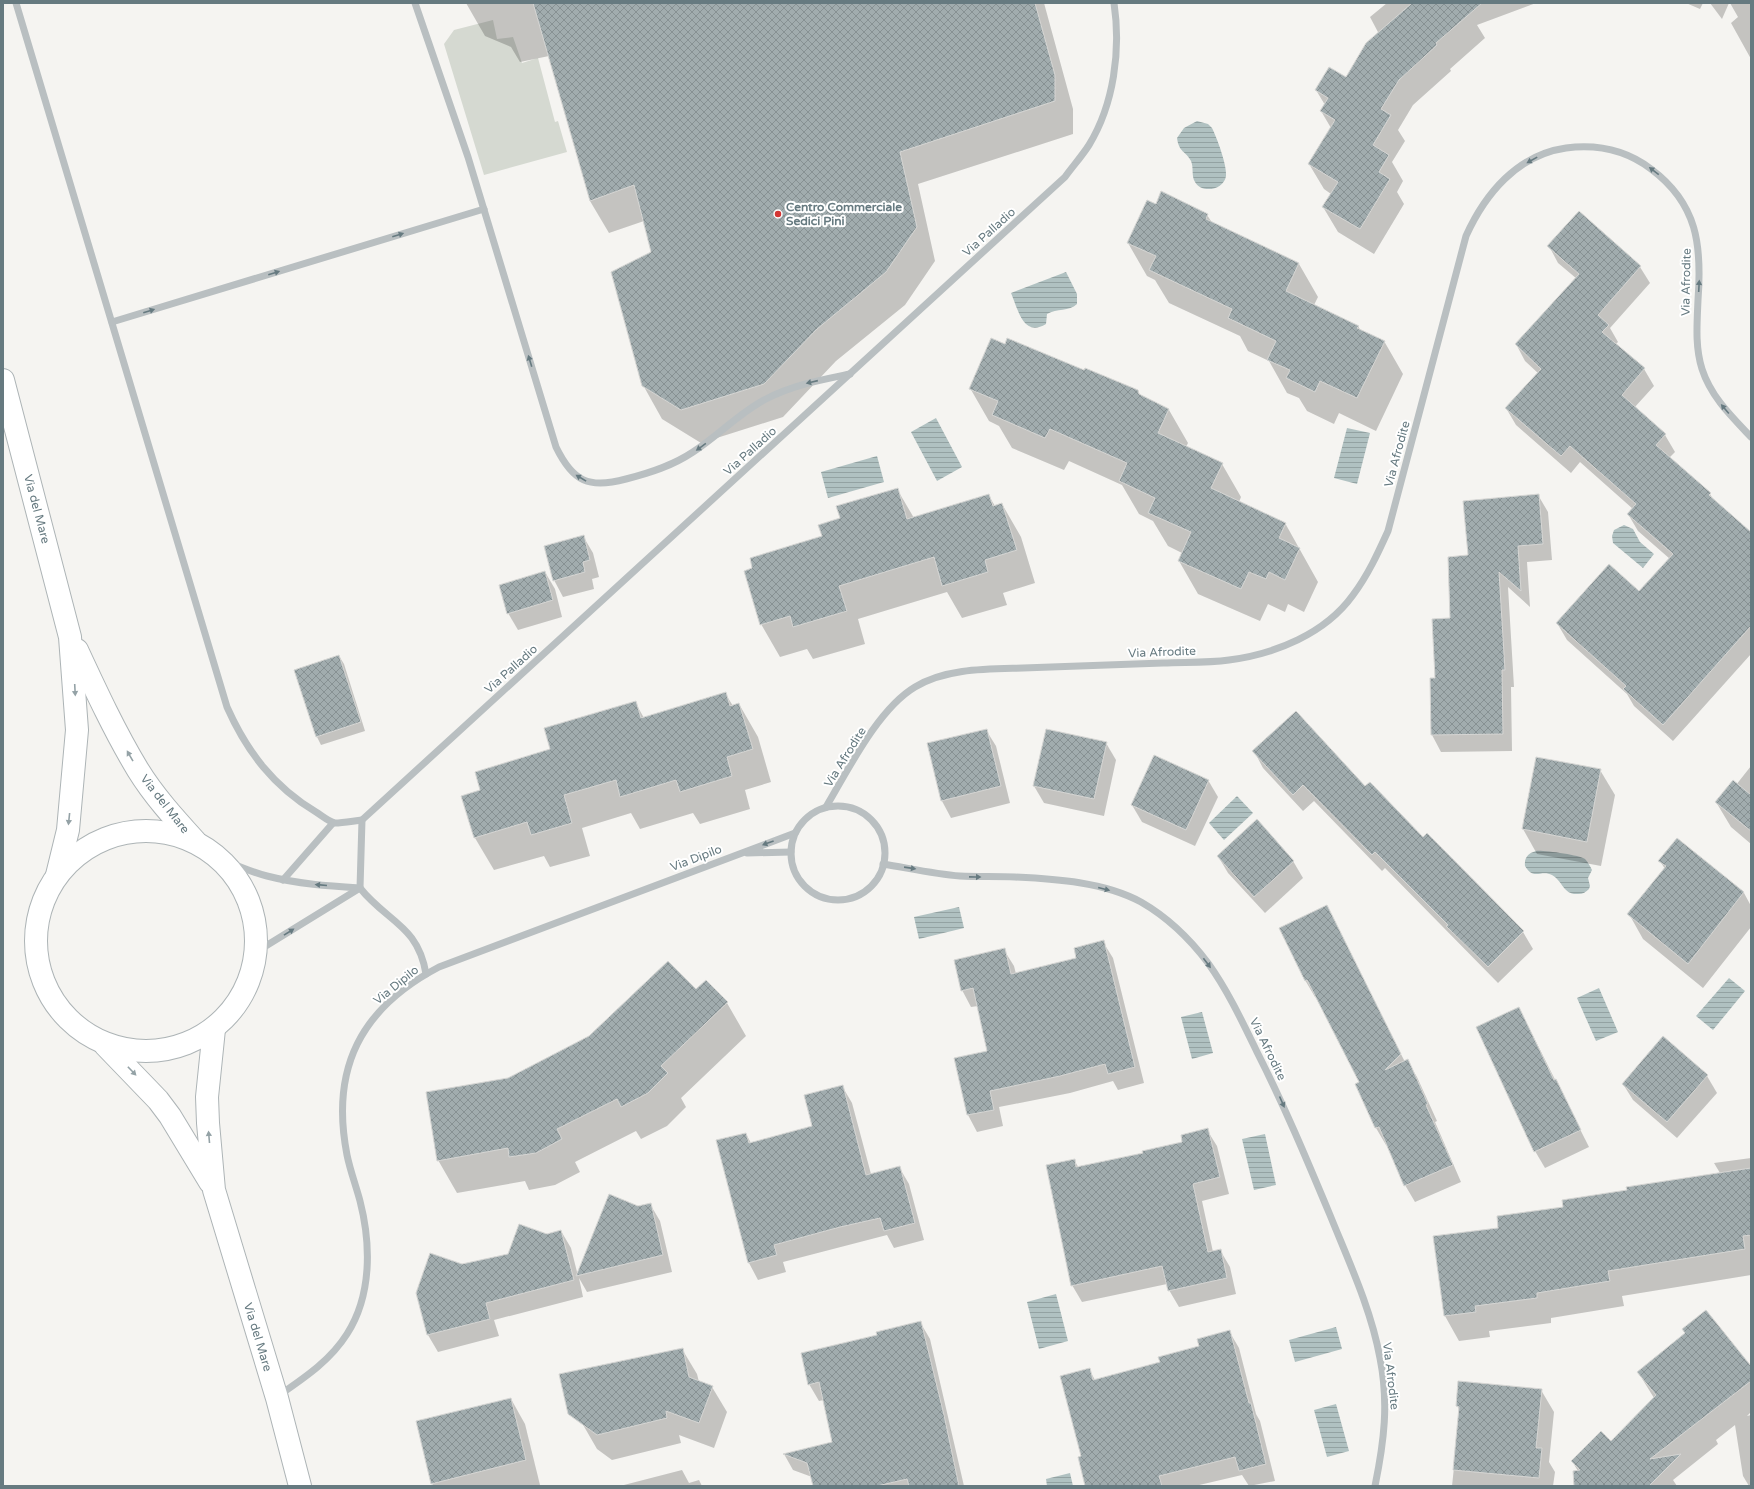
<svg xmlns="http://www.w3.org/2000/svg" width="1754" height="1489" font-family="'Varela Round',sans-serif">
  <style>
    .park { fill: #d5d9d1 }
    .water { fill: url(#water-rules) }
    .shadow { fill: #0003 }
    .building { fill: url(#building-cross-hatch); stroke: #d6d6d4 }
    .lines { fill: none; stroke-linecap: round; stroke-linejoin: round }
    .major-casing { stroke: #adb4b6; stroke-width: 24 }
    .minor { stroke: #b9bfc1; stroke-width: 7 }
    .major { stroke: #fff; stroke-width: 22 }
    .oneway { fill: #667a80 }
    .oneway2 { fill: #94a2a6 }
    .poi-dot { fill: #d33533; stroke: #fff; stroke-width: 1.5 }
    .labels { text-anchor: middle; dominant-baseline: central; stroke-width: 4; stroke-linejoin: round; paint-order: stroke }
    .poi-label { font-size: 12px; font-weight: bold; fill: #667a80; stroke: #fff; text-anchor: start }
    .street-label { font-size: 12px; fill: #667a80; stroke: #fff }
  </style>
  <defs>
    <pattern id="water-rules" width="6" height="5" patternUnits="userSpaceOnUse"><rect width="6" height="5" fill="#b0c1c1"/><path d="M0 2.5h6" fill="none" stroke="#93a2a2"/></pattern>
    <pattern id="building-cross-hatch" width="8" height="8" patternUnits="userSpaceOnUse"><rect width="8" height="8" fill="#a1acae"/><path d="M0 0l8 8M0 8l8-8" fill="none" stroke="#879193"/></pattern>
  </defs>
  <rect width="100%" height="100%" fill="#f5f4f1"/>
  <!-- park -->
  <polygon class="park" points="493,20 497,39 513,37 522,63 538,58 555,122 558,121 567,152 484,175 444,44 454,30"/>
  <!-- water -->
  <g class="water">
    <path d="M1197,121L1208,124L1212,128C1217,138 1227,165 1226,176C1224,190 1202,194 1195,182C1191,175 1194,168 1191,161C1186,151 1179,153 1177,138L1184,128Z"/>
    <path d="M1066,272L1077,294V304C1069,312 1057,308 1047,314L1046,324C1023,338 1018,309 1011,293Z"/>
    <polygon points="936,418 962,467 937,481 911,432"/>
    <polygon points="1347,428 1370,433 1357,484 1334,478"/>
    <polygon points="877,456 884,482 828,498 821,472"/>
    <polygon points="1624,525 1633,529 1640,542 1654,554 1643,568 1613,543 1612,536 1614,530"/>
    <polygon points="1237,796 1253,813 1224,840 1209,823"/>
    <path d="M1536,851C1543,850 1579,855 1585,859C1588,862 1590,866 1592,870L1588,878L1590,886L1589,889C1586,892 1583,894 1578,894C1563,895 1563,881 1552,875C1541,869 1534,881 1525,866C1524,858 1528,853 1536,851Z"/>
    <polygon points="959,907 964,928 919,939 914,917"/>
    <polygon points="1729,978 1745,991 1713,1030 1696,1016"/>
    <polygon points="1599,988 1618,1032 1596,1041 1577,998"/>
    <polygon points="1202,1012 1213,1053 1192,1059 1181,1017"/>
    <polygon points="1265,1134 1276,1185 1254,1190 1242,1139"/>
    <polygon points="1056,1294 1068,1341 1039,1349 1027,1302"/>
    <polygon points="1336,1327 1342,1349 1295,1362 1289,1340"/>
    <polygon points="1336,1404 1349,1451 1327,1457 1314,1410"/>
    <polygon points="1070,1473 1073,1486 1047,1486 1046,1479"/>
  </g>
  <!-- shadow -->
  <g class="shadow">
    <polygon points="466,3 1044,3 1073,109 1073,134 918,184 935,261 905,305 836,361 783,417 701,443 662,419 643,385 652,252 644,221 609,233 590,201 549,56 520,62 511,47 485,36"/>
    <polygon points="1387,3 1536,3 1477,25 1485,38 1450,69 1451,71 1413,105 1398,130 1405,141 1392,162 1403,181 1397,192 1404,204 1374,254 1338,232 1323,207 1331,194 1324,189 1309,164 1331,128 1321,111 1325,105 1316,90 1346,79 1379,34 1370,17"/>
    <polygon points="1686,3 1703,3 1700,9"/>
    <polygon points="1710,3 1729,3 1722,19"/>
    <polygon points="1730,3 1751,3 1751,59 1731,23 1738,17"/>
    <polygon points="1156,205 1207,215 1213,224 1299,264 1318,297 1314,305 1358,326 1361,331 1384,341 1403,374 1376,431 1339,413 1334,424 1307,411 1299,398 1287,393 1269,361 1248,351 1240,336 1169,303 1155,280 1147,276 1128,243"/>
    <polygon points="1549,246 1640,267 1650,283 1610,328 1618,342 1615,345 1644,369 1654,386 1634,408 1665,435 1675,452 1669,458 1710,494 1713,499 1751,535 1751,654 1673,741 1634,706 1627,694 1567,640 1557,623 1640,593 1670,559 1638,531 1628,514 1633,509 1580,462 1571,473 1516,425 1506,408 1539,374 1525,361 1516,344 1577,279 1558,263"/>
    <polygon points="1085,372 1138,391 1141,397 1169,410 1188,443 1186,447 1222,464 1241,497 1239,502 1285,523 1318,582 1304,612 1288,604 1285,612 1268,604 1260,621 1198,594 1179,561 1182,553 1168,546 1153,521 1139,514 1122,485 1069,461 1064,470 1012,448 999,426 989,421 970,388"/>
    <polygon points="897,489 914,518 989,496 995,506 1002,504 1021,537 1035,583 1003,593 1007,605 962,618 947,592 858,619 865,644 813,659 807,649 780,657 761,624 823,537 841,519"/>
    <polygon points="1538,495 1548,512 1552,560 1527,562 1530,607 1508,587 1514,687 1511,687 1512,751 1441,752 1432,735 1431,679 1436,679 1469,556"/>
    <polygon points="583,536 593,553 599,577 592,579 594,589 563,597 554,580"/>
    <polygon points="545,572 555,589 562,617 518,630 508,613"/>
    <polygon points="339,656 344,664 365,731 321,745 317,737 295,670"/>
    <polygon points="725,693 733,706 739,704 758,737 771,782 745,790 750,809 700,824 693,813 640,829 631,813 582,828 590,856 550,867 544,856 494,870 475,838 481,791 635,702 644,718"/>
    <polygon points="986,730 996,746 1010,803 951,818 942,801 928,744"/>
    <polygon points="1106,743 1116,760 1104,816 1044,803 1034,786"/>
    <polygon points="1254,751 1365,788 1523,932 1533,949 1498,983 1385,868 1382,871 1314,801 1303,811 1263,768"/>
    <polygon points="1751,766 1751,844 1731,827 1716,802 1736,785"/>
    <polygon points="1600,770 1615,795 1601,866 1537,854 1523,829"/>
    <polygon points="1208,780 1218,797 1195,846 1142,822 1132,805"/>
    <polygon points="1677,839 1744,893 1751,906 1751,927 1703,988 1643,939 1629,914 1665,869 1660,861"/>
    <polygon points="1218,856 1293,861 1303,878 1265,913 1228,873"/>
    <polygon points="1326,906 1405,1062 1407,1061 1417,1077 1437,1121 1435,1122 1461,1182 1415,1202 1405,1185 1387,1144 1386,1145 1376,1128 1356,1085 1360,1083 1316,996 1315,997 1305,980"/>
    <polygon points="1103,942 1113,958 1144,1083 1118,1090 1113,1081 1070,1093 999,1107 1003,1126 977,1132 968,1115 956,1059 988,1052 978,1006 971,1007 962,990 1004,950 1014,966 1016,974 1077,959"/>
    <polygon points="696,991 727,1003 746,1036 681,1098 686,1107 667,1126 641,1139 636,1131 575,1162 580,1172 555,1185 529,1190 525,1181 457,1193 438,1160 508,1079"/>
    <polygon points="1519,1008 1589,1147 1545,1168 1535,1151"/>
    <polygon points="1707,1076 1717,1093 1677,1138 1633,1100 1623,1084"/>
    <polygon points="842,1086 852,1103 871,1174 899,1167 909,1184 924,1240 894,1248 887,1235 783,1262 786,1272 758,1280 749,1263 717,1141 746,1134 751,1143 813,1127"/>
    <polygon points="1207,1130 1217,1146 1229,1194 1202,1201 1213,1252 1220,1250 1230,1267 1236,1294 1179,1307 1169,1290 1167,1284 1082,1302 1072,1285 1074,1160 1079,1168 1144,1154 1183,1143"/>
    <polygon points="1751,1158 1751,1275 1622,1296 1624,1306 1551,1318 1551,1323 1489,1331 1490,1337 1459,1341 1445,1316 1434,1237 1500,1228 1565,1207 1628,1190 1627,1188 1720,1173 1714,1163"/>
    <polygon points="650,1204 660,1221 672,1272 587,1292 579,1278 583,1297 494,1320 499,1336 438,1352 428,1335 417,1293 462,1265 509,1255 547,1235 561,1231 571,1248 578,1276 638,1207"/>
    <polygon points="920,1322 930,1339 964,1486 814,1486 812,1477 793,1470 784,1454 833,1442 824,1400 819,1401 809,1384 878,1336"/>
    <polygon points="1229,1331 1239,1348 1256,1414 1260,1421 1275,1481 1249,1486 1242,1475 1195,1486 1086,1486 1082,1457 1089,1369 1095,1380 1161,1362 1200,1347"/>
    <polygon points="682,1349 697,1374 699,1382 712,1387 727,1412 714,1448 679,1435 681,1443 612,1460 597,1449 582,1423"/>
    <polygon points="1751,1368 1751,1412 1747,1416 1751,1415 1751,1486 1749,1486 1743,1476 1735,1425 1716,1440 1718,1444 1673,1480 1677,1486 1588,1486 1585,1483 1572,1461 1611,1442 1654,1398 1638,1372"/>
    <polygon points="1541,1390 1554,1412 1549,1462 1555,1472 1553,1486 1452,1486 1460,1411 1457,1406"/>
    <polygon points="511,1399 525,1424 540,1485 433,1486 432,1483"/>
    <polygon points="682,1470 689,1483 699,1480 702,1486 620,1486"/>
  </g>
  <!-- building -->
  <g class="building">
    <polygon points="533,3 1035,3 1055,75 1055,101 900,152 917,227 886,272 817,329 764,384 681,410 642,386 611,272 651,252 634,185 590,201"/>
    <polygon points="1412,3 1482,3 1436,43 1437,45 1399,80 1381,109 1391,115 1373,145 1389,155 1379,172 1390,179 1360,229 1322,207 1338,182 1308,164 1335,120 1320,111 1328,98 1315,90 1329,67 1346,77 1366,43"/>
    <polygon points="1161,191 1208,214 1206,219 1299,263 1286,291 1359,326 1357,328 1385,341 1357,398 1320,381 1315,392 1286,378 1290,370 1267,360 1276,341 1228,318 1232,309 1149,270 1156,256 1127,243 1147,200 1156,204"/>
    <polygon points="1579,211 1641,266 1598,315 1609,325 1602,332 1645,368 1622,395 1666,434 1656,445 1711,493 1709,495 1751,532 1751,626 1663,725 1623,689 1626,686 1556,623 1609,564 1639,591 1673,554 1627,514 1636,504 1570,446 1561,456 1505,408 1541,369 1515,344 1579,274 1547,246"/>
    <polygon points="991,338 1005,344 1007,338 1084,370 1085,368 1138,390 1139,394 1169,409 1158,433 1223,463 1211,488 1286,523 1279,538 1300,548 1285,580 1269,572 1266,579 1249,572 1241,589 1178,561 1191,532 1148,513 1155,498 1119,481 1127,463 1050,429 1045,438 992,415 998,401 969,389"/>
    <polygon points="898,488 907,519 989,494 993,506 1002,503 1017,550 985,560 988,572 942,586 934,557 839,586 847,611 793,627 790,616 760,625 744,571 752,568 750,558 822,536 818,525 840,518 836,506"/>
    <polygon points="1539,494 1543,544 1518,546 1521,591 1499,572 1505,670 1502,670 1503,734 1431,735 1430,678 1435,678 1432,619 1450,618 1448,557 1468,555 1463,501"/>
    <polygon points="584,535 590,560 583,562 585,572 553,581 544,546"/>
    <polygon points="545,571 553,600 507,614 499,585"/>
    <polygon points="339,655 361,722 316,737 294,670"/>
    <polygon points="726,692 730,706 739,703 753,749 727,757 732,776 680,792 676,780 620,797 616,780 564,795 572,823 531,835 527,822 474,838 461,796 480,790 475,772 550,749 544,728 636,701 641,718"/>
    <polygon points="1296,711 1365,786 1370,782 1423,837 1427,833 1524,931 1488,967 1446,926 1448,925 1375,852 1372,855 1303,785 1293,795 1252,751"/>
    <polygon points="987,729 1001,786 941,801 927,743"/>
    <polygon points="1046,729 1107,742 1094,799 1033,786"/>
    <polygon points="1154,755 1209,780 1186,830 1131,805"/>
    <polygon points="1536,757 1601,769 1587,842 1522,829"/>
    <polygon points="1733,780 1751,795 1751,831 1715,802"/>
    <polygon points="1257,819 1294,861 1254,897 1217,856"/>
    <polygon points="1677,838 1744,892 1688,964 1627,914 1666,866 1658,861"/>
    <polygon points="1327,905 1401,1054 1385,1070 1408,1059 1428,1104 1426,1105 1453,1165 1404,1186 1379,1127 1375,1128 1355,1084 1359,1082 1307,980 1305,981 1279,928"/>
    <polygon points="1104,940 1135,1067 1108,1074 1105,1064 1060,1076 990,1091 994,1110 967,1115 954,1058 987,1051 973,988 961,991 954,960 1005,948 1011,974 1076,958 1074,948"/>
    <polygon points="668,961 696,989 706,980 728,1002 661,1066 668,1073 648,1093 621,1107 617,1099 557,1129 562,1139 536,1153 509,1157 508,1148 437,1161 426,1092 508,1078 589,1036"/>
    <polygon points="1519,1007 1554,1080 1556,1079 1581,1130 1534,1152 1476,1027"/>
    <polygon points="1663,1036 1708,1075 1667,1122 1622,1084"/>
    <polygon points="843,1085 866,1175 900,1166 915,1223 884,1231 880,1218 840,1227 774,1245 777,1255 748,1263 716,1140 746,1133 749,1143 812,1126 804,1095"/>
    <polygon points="1208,1128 1220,1177 1193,1184 1208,1252 1221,1249 1227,1278 1168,1291 1162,1266 1071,1286 1046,1165 1075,1159 1076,1167 1143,1153 1142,1151 1182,1142 1181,1135"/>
    <polygon points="1751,1168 1751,1235 1743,1236 1745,1249 1608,1271 1610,1281 1537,1293 1537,1298 1475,1306 1476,1312 1444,1316 1433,1236 1498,1228 1497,1216 1563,1207 1562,1200 1627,1190 1626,1187"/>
    <polygon points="609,1194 638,1206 651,1203 663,1255 576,1276"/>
    <polygon points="519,1224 547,1234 561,1230 574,1280 486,1303 490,1319 427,1335 416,1293 430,1253 462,1264 508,1254"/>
    <polygon points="1706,1310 1751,1366 1751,1381 1650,1459 1681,1454 1649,1486 1574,1486 1573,1471 1580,1470 1571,1461 1601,1431 1611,1441 1656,1395 1637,1372 1685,1333 1682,1329"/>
    <polygon points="921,1321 944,1415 959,1486 909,1486 907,1479 877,1486 813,1486 807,1463 783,1454 832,1442 819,1382 808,1385 801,1353 877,1335 876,1332"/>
    <polygon points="1230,1330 1249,1403 1251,1403 1266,1464 1239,1471 1235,1457 1159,1476 1162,1486 1085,1486 1078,1457 1081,1456 1060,1376 1090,1368 1093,1380 1160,1362 1158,1357 1199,1346 1197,1339"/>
    <polygon points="683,1348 689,1377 713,1386 699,1423 666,1411 667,1418 597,1435 568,1414 559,1374"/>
    <polygon points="1458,1381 1542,1389 1536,1448 1542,1448 1539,1478 1453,1470 1459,1407 1456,1406"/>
    <polygon points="511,1398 526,1460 431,1484 416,1421"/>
  </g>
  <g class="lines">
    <defs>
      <g id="major">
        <polyline points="3,380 70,637 77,730 68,830 57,875"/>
        <path d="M77,650C96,691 115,732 138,770C154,796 175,819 195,841"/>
        <circle cx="146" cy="941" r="110"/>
        <polyline points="214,1029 207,1097 208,1123 214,1190 277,1398 300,1486"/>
        <polyline points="105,1045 158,1100 170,1116 210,1182"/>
      </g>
    </defs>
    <!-- major casing -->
    <use href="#major" class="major-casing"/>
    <!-- minor -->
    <g class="minor">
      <path d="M16,3L227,707C247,752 274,787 316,812C321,815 329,822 335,823C343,823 353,821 362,820"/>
      <path d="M415,3L468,157L556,447C573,482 589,489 626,479C650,473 672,466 693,452C718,436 739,413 766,399C793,385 821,380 850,374"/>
      <polyline points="112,322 484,209"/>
      <circle cx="838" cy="853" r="47"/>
      <path d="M826,807C848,770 878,709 915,687C946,668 988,669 1023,668C1069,666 1116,665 1163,663C1185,662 1207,663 1229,660C1275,654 1325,634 1353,595C1368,575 1378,553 1388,531L1466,236C1485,194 1517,155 1566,148C1597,144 1626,150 1651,169C1698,204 1702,246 1698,300C1697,324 1695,347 1702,369C1711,397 1732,417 1751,437"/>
      <polyline points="747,853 791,852"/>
      <path d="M221,859C236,865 251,872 267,876C298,884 328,886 360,888C387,922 418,925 426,974"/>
      <path d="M883,864C908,868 934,874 960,876C978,877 997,876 1015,877C1056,879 1104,882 1141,902C1167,917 1190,939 1208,963C1228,991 1242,1021 1257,1052C1284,1105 1307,1160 1330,1215C1349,1262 1371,1309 1380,1358C1389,1403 1384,1442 1375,1486"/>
      <polyline points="283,880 333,823"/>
      <path d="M360,888L362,820L1065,177C1073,166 1082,156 1089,145C1114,104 1121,50 1114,3"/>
      <polyline points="256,952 360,888"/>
      <path d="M278,1396C304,1378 330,1361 347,1334C372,1295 371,1244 360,1201C356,1186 350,1170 347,1155C330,1068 361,1008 439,967L795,833"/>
    </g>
    <!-- major -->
    <use href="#major" class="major"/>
  </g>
  <!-- one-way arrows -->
  <defs><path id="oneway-solid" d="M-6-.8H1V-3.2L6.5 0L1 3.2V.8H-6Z"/></defs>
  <g class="oneway">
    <use href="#oneway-solid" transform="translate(1532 160) rotate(151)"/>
    <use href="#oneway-solid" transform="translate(1654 171) rotate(-143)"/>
    <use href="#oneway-solid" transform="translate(398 235) rotate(-17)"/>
    <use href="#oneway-solid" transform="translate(274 273) rotate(-17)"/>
    <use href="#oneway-solid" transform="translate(1699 286) rotate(-87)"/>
    <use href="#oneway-solid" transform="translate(149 311) rotate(-17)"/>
    <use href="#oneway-solid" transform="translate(530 361) rotate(-107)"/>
    <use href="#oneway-solid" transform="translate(812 382) rotate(167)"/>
    <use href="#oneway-solid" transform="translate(1725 409) rotate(-130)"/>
    <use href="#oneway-solid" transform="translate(701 447) rotate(144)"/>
    <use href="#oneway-solid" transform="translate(581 478) rotate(-149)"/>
    <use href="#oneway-solid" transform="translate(768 843) rotate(160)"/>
    <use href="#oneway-solid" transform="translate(910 868) rotate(8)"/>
    <use href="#oneway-solid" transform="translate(975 877) rotate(1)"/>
    <use href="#oneway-solid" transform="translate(321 885) rotate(-175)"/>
    <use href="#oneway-solid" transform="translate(1104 889) rotate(14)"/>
    <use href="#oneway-solid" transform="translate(289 932) rotate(-32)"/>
    <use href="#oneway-solid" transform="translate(1207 963) rotate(53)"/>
    <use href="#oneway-solid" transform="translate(1282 1102) rotate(66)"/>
  </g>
  <g class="oneway2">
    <use href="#oneway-solid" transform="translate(75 690) rotate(87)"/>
    <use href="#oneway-solid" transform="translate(130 756) rotate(-120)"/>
    <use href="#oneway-solid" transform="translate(69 819) rotate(96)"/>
    <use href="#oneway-solid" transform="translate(132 1071) rotate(46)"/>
    <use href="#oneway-solid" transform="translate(209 1137) rotate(-95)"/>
  </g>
  <!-- markers -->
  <circle class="poi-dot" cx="778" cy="214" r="4"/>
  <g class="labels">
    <!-- poi labels -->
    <g class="poi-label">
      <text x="786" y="207">Centro Commerciale<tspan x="786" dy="14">Sedici Pini</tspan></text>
    </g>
    <!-- street labels -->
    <g class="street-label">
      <text transform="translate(989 232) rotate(-42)">Via Palladio</text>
      <text transform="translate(1686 282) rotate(-89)">Via Afrodite</text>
      <text transform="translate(750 451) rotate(-42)">Via Palladio</text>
      <text transform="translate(1397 454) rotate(-75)">Via Afrodite</text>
      <text transform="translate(37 509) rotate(75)">Via del Mare</text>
      <text transform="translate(1162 652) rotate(-2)">Via Afrodite</text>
      <text transform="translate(511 669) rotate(-42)">Via Palladio</text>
      <text transform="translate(845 757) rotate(-58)">Via Afrodite</text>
      <text transform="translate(165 804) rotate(52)">Via del Mare</text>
      <text transform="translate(696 858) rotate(-21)">Via Dipilo</text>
      <text transform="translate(396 985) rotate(-39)">Via Dipilo</text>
      <text transform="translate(1268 1049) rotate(64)">Via Afrodite</text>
      <text transform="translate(258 1337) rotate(73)">Via del Mare</text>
      <text transform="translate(1391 1376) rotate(83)">Via Afrodite</text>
    </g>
  </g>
  <!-- border -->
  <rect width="1754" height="1489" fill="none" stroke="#667a80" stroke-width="8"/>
</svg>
